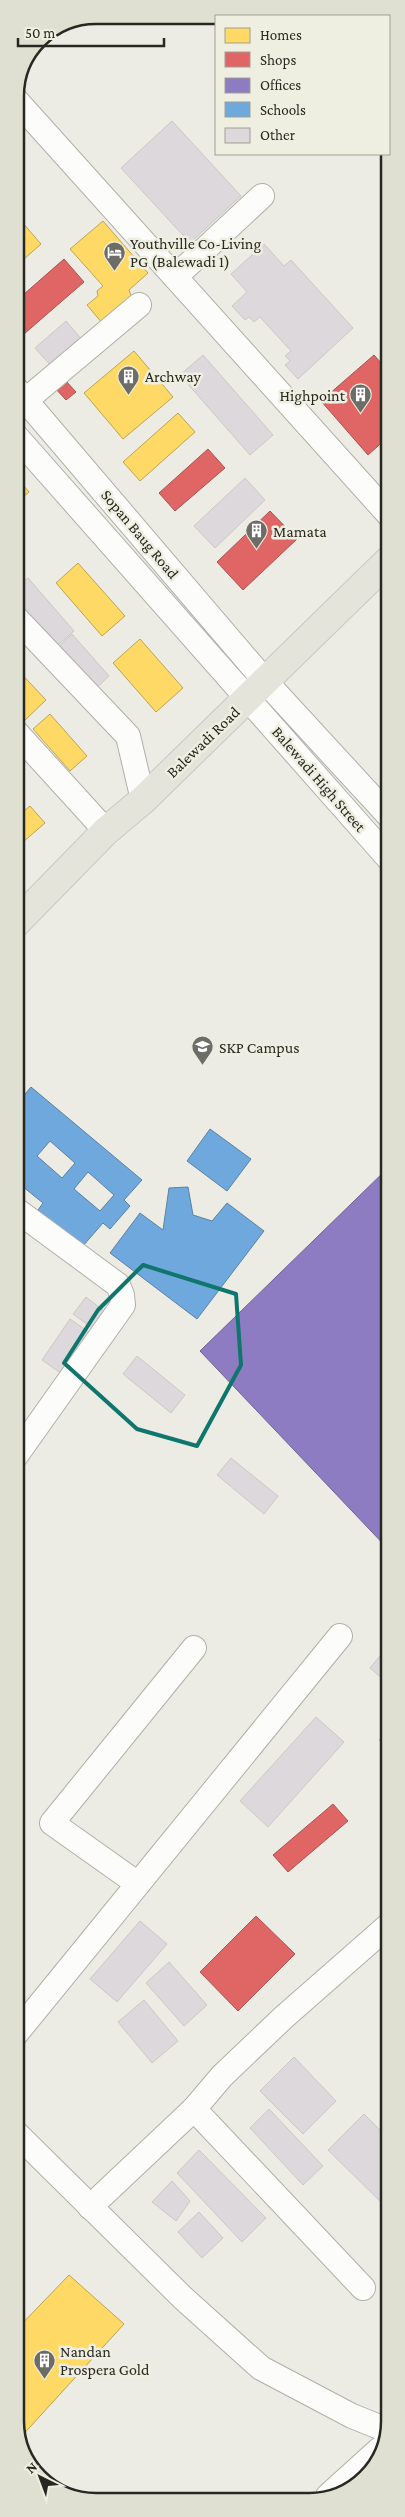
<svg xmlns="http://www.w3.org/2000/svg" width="405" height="2517" font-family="'Crimson Pro',serif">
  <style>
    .homes { fill: #ffd966; stroke: #bea452 }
    .shops { fill: #e06666; stroke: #a95352 }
    .offices { fill: #8e7cc3; stroke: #6f6393 }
    .schools { fill: #6fa8dc; stroke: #5a82a4; fill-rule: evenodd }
    .building { fill: #dcd8db; stroke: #cac9c7 }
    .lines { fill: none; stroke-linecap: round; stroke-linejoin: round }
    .minor-casing { stroke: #b0b0a9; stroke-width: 26 }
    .major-casing { stroke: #c9c9c5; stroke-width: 30 }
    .minor { stroke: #fcfcfb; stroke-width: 24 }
    .major { stroke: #e4e4da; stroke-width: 28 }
    .marked { fill: none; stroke: #0f766e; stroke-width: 4; stroke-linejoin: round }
    .labels { text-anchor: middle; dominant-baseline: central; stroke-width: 5; stroke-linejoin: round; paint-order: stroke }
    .poi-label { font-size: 16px; fill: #282823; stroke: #efefe1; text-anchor: start }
    .street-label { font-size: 16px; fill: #282823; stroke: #efefe1 }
    .rim { fill: none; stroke: #282823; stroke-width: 2.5 }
  </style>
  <rect width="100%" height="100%" fill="#ecece4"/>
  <!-- homes -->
  <g class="homes">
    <polygon points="15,214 41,244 15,267"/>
    <polygon points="103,221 148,273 129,290 132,298 103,324 87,305 98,296 97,291 103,286 70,249"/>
    <polygon points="134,351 173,397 123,439 84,393"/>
    <polygon points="178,413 195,432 140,481 123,462"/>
    <polygon points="15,475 29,492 15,504"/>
    <polygon points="78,563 125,616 102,636 56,583"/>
    <polygon points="140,639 183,688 156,712 113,663"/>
    <polygon points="15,667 46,700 22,723 15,716"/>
    <polygon points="50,714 87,756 70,771 33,729"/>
    <polygon points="30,806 45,823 15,849 15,819"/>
    <polygon points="69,2275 124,2324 20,2438 15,2427 15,2331"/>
  </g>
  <!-- shops -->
  <g class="shops">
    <polygon points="64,259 84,282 24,334 15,324 15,302"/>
    <polygon points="374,355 390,373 390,428 384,433 388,437 368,455 321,401"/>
    <polygon points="65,380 76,392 66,400 55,388"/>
    <polygon points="208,449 225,468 175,511 159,493"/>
    <polygon points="270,511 297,539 243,590 217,562"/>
    <polygon points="333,1804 348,1821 288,1872 273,1855"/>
    <polygon points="256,1916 295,1954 238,2011 200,1972"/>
  </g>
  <!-- offices -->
  <polygon class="offices" points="390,1166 390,1551 200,1351"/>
  <!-- schools -->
  <g class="schools">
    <path d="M31,1087L142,1180L124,1200L130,1206L110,1229L103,1223L82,1247L38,1210L43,1203L22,1186L17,1192L15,1190V1106ZM50,1141L75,1163L62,1178L37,1156ZM88,1172L114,1195L100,1211L74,1189Z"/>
    <polygon points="210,1129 251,1159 227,1191 187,1161"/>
    <polygon points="188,1187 193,1215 212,1221 227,1203 264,1231 197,1319 110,1253 140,1213 163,1230 169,1188"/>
  </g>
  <!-- building -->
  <g class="building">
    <polygon points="172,121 241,196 190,243 121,168"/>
    <polygon points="264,244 284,266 291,260 353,328 298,379 285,365 290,361 285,356 291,351 260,317 254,322 249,317 245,320 232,306 247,292 231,274"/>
    <polygon points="66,321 83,341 53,368 35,348"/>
    <polygon points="203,355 273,435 250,455 180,375"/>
    <polygon points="245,478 265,500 215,548 194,526"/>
    <polygon points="15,563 24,572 15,580"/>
    <polygon points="28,578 74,631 52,650 15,608 15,588"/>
    <polygon points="72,634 109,676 93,691 56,649"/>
    <polygon points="86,1297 104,1311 92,1328 73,1314"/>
    <polygon points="70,1319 90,1333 62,1374 42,1360"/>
    <polygon points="137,1356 185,1395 171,1413 123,1374"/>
    <polygon points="231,1458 278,1496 264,1514 217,1475"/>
    <polygon points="388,1646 390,1648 390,1685 370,1668"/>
    <polygon points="316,1717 344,1742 268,1827 240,1801"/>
    <polygon points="390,1728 390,1751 379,1740"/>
    <polygon points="140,1921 167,1944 117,2002 90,1979"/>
    <polygon points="169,1962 207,2005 184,2026 146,1983"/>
    <polygon points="144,2000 178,2041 152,2063 118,2022"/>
    <polygon points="294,2057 336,2101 303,2134 260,2091"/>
    <polygon points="269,2109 323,2166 303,2185 250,2128"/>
    <polygon points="364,2114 390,2140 390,2154 382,2163 390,2171 390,2211 328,2150"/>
    <polygon points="199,2150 266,2218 242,2242 177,2173"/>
    <polygon points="172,2181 190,2201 176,2221 152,2202"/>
    <polygon points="199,2212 223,2238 202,2258 178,2232"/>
  </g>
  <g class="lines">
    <defs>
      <g id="minor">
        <polyline points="15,99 390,516"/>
        <polyline points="389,144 390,145"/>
        <polyline points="175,277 262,196"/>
        <polyline points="15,388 265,681 390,817"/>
        <polyline points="26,400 139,305"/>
        <polyline points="15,435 390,860"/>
        <polyline points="15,617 128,736 143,800"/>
        <polyline points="15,731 106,831"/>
        <polyline points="15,1209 118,1285 122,1295 123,1305 15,1457"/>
        <polyline points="138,1884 52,1823 194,1648"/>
        <polyline points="15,2035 340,1636"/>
        <polyline points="194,2109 363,2288"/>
        <polyline points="15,2132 183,2298 261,2368 352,2416 387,2430"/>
        <polyline points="90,2207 194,2109 222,2076 284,2017 390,1924"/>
        <polyline points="328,2496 380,2449"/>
      </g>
      <polyline id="major" points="15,924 106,831 143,800 390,559"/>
    </defs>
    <!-- minor casing -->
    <use href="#minor" class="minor-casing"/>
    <!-- major casing -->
    <use href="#major" class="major-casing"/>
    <!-- minor -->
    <use href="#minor" class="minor"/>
    <!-- major -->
    <use href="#major" class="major"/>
  </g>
  <!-- marked area -->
  <path class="marked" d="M143,1265L236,1294L241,1365L197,1446L137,1429L64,1363L98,1310Z"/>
  <!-- icons -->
  <defs>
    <symbol id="hotel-pin" viewBox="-11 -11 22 30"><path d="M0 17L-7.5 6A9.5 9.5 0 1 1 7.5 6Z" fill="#6d6d67" stroke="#efefe1"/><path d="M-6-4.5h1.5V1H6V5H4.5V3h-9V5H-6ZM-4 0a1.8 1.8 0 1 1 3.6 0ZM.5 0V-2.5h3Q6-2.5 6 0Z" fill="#fff"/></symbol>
    <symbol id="building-pin" viewBox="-11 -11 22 30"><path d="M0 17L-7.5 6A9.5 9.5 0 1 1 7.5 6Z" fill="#6d6d67" stroke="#efefe1"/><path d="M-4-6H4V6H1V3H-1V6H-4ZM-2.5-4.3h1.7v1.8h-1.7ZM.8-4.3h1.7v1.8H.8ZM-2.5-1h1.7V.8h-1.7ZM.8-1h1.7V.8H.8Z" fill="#fff"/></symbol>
    <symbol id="university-pin" viewBox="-11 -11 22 30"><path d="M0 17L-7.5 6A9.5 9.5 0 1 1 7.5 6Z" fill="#6d6d67" stroke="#efefe1"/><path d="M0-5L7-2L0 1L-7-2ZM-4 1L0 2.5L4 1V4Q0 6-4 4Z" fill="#fff"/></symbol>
  </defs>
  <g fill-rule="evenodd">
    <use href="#hotel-pin" x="102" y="240" width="25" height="34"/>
    <use href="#building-pin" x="116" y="364" width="25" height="34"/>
    <use href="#building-pin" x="348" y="382" width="25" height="34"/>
    <use href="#building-pin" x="244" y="518" width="25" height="34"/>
    <use href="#university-pin" x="190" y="1034" width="25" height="34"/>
    <use href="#building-pin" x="32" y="2348" width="25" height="34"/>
  </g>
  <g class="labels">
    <!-- poi labels -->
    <g class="poi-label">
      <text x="130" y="243">Youthville Co-Living<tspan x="130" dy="18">PG (Balewadi 1)</tspan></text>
      <text x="145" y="376">Archway</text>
      <text x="345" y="395" text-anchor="end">Highpoint</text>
      <text x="273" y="531">Mamata</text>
      <text x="219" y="1047">SKP Campus</text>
      <text x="60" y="2351">Nandan<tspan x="60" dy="18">Prospera Gold</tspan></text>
    </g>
    <!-- street labels -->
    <g class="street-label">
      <text transform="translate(140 534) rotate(50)">Sopan Baug Road</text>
      <text transform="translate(203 742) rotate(-44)">Balewadi Road</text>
      <text transform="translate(319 779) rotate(49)">Balewadi High Street</text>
    </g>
  </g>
  <!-- crop -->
  <path d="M0 0H405V2517H0ZM96 24H309A72 72 0 0 1 381 96V2421A72 72 0 0 1 309 2493H96A72 72 0 0 1 24 2421V96A72 72 0 0 1 96 24Z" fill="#dfdfd2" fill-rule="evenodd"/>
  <path class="rim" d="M96 24H309A72 72 0 0 1 381 96V2421A72 72 0 0 1 309 2493H96A72 72 0 0 1 24 2421V96A72 72 0 0 1 96 24Z"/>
  <!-- legend -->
  <rect x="215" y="15" width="175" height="140" fill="#efefe1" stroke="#9f9f95"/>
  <rect x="225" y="28" width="25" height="15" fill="#ffd966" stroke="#9f9f95"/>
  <text x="260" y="40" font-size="15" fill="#282823">Homes</text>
  <rect x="225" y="52" width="25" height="15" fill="#e06666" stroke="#9f9f95"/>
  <text x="260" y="65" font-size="15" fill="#282823">Shops</text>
  <rect x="225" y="78" width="25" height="15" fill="#8e7cc3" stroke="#9f9f95"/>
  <text x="260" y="90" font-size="15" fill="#282823">Offices</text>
  <rect x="225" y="102" width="25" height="15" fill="#6fa8dc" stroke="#9f9f95"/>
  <text x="260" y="115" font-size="15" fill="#282823">Schools</text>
  <rect x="225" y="128" width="25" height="15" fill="#dcd8db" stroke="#9f9f95"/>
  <text x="260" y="140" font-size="15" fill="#282823">Other</text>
  <!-- north arrow -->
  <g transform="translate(40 2477) rotate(318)" stroke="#efefe1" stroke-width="4" paint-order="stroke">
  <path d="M0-4L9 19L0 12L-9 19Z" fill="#282823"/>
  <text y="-8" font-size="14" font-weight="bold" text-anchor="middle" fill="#282823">N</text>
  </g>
  <!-- scale -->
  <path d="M18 38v8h146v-8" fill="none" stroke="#282823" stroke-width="2.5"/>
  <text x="25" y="38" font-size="15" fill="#282823" stroke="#efefe1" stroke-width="4" paint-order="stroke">50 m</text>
</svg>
